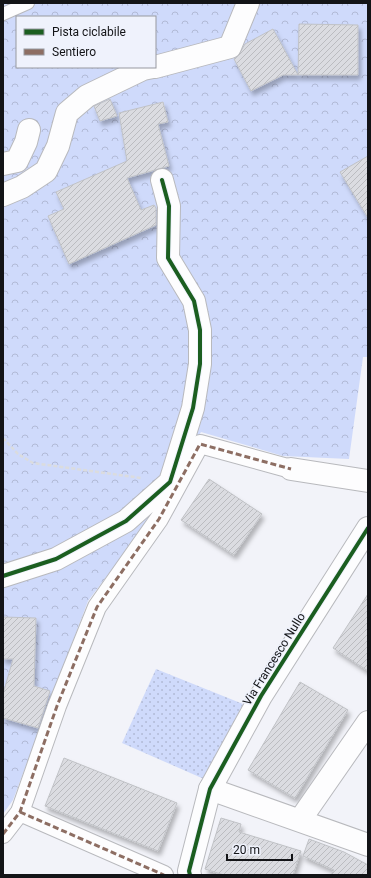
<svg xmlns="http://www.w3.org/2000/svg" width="371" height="878" font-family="Roboto,sans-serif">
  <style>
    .park { fill: url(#park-crowns); fill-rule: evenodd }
    .garden { fill: url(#garden-dots) }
    .building { fill: url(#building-hatch); stroke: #c0c2c6; filter: url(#shadow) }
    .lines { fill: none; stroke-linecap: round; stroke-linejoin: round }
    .service-casing { stroke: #b8b9bd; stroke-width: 14 }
    .pedestrian-casing { stroke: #b8b9bd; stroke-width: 20 }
    .minor-casing { stroke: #b8b9bd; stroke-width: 24 }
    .path { stroke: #dbdcde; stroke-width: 2.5; stroke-dasharray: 4 2; stroke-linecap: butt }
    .service { stroke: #fdfdfe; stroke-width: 12 }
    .pedestrian { stroke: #fdfdfe; stroke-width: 18 }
    .minor { stroke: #fdfdfe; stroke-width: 22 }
    .quiet { stroke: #8d6e63; stroke-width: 3; stroke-dasharray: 6 3; stroke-linecap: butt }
    .cycleway-casing { stroke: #eff2fc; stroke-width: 6 }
    .cycleway { stroke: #1b5e20; stroke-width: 4 }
    .labels { text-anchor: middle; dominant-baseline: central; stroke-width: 3; stroke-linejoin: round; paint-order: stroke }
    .street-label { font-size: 12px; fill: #131417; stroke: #eff2fc }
  </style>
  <defs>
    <pattern id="park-crowns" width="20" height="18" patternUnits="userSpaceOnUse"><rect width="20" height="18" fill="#cfdafb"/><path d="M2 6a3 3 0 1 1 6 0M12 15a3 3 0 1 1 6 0" fill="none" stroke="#b1bad6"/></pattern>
    <pattern id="garden-dots" width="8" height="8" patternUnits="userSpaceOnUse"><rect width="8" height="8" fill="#cfdafb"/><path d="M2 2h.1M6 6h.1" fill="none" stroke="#b1bad6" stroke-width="1.8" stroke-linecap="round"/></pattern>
    <pattern id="building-hatch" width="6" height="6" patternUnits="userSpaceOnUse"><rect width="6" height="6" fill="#dbdce1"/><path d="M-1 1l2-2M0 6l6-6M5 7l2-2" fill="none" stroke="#bbbcc0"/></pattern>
    <filter id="shadow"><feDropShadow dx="2.5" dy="4.5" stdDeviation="2" flood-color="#0004"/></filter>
  </defs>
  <rect width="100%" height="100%" fill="#f2f3f9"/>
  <!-- park -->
  <path class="park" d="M3,3H368V357H363L349,459L283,456L201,432L160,506L88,601L13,800L3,814ZM17,17H155V67H17Z"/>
  <!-- garden -->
  <polygon class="garden" points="156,669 243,704 204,779 122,743"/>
  <!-- building -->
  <g class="building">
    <polygon points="299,24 358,25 358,75 298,75"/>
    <polygon points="273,29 298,75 283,75 251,91 234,59 238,56 245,44"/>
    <polygon points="110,99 117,116 100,121 94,106"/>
    <polygon points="163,102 168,122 158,124 169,166 127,178 141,210 154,205 156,208 156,225 69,264 48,216 64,209 56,192 127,161 119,113"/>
    <polygon points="368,156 368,218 340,172"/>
    <polygon points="209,479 262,514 234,555 181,520"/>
    <polygon points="368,594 368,671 333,648"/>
    <polygon points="3,617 36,618 34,686 50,691 38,728 3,718 3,694 13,659 3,659"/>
    <polygon points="300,682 348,710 295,798 248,770"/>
    <polygon points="64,758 177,803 158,851 45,806"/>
    <polygon points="221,818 241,824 239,832 301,851 293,875 224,875 205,869"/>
    <polygon points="309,839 344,852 368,865 368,875 331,875 334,870 303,856"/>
  </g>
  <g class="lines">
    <defs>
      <polyline id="service" points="3,14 28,3"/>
      <g id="pedestrian">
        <polyline points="20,812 164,875"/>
        <polyline points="3,834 20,812 57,706 97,607 159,519 200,444 291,469"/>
      </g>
      <g id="minor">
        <polyline points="155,67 230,47 248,3"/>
        <polyline points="3,164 17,161 26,142 29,130"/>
        <polyline points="3,195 22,187 46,171 58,146 67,113 87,96 143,69 153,67"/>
        <polyline points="291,469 368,481"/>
        <polyline points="3,576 56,559 126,521 170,482 193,408 200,364 200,330 194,301 168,258 169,206 162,180"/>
        <polyline points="210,789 368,845"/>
        <polyline points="300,820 368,722"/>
        <polyline points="190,875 189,871 210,789 261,696 368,528"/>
      </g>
    </defs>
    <!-- service casing -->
    <use href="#service" class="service-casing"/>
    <!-- pedestrian casing -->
    <use href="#pedestrian" class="pedestrian-casing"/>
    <!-- minor casing -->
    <use href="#minor" class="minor-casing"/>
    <!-- path -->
    <polyline class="path" points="3,438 18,454 33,463 141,478"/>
    <!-- service -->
    <use href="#service" class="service"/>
    <!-- pedestrian -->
    <use href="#pedestrian" class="pedestrian"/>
    <!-- minor -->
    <use href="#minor" class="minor"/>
    <!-- quiet -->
    <g class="quiet">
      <polyline points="20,812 164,875"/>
      <polyline points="3,834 20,812 57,706 97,607 159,519 200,444 291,469"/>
    </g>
    <defs>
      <g id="cycleway">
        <polyline points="3,576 56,559 126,521 170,482 193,408 200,364 200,330 194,301 168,258 169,206 162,180"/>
        <polyline points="190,875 189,871 210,789 261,696 368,528"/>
      </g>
    </defs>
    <!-- cycleway casing -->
    <use href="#cycleway" class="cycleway-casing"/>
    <!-- cycleway -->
    <use href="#cycleway" class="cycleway"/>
  </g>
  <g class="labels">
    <!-- street labels -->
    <g class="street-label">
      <text transform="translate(274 659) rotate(-58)">Via Francesco Nullo</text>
    </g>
  </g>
  <!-- border -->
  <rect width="371" height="878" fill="none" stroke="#131417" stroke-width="8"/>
  <!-- legend -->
  <rect x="16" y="16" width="140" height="52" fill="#eff2fc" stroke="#9799a0"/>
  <rect x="24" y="29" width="20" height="6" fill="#1b5e20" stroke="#9799a0"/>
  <text x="52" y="36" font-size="12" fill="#131417">Pista ciclabile</text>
  <rect x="24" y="49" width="20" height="6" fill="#8d6e63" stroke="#9799a0"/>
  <text x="52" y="56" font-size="12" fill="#131417">Sentiero</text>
  <!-- scale -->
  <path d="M227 854v6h65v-6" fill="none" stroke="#131417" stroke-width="2"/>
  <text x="233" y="854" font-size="12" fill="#131417" stroke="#eff2fc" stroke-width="3" paint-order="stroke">20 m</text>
</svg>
